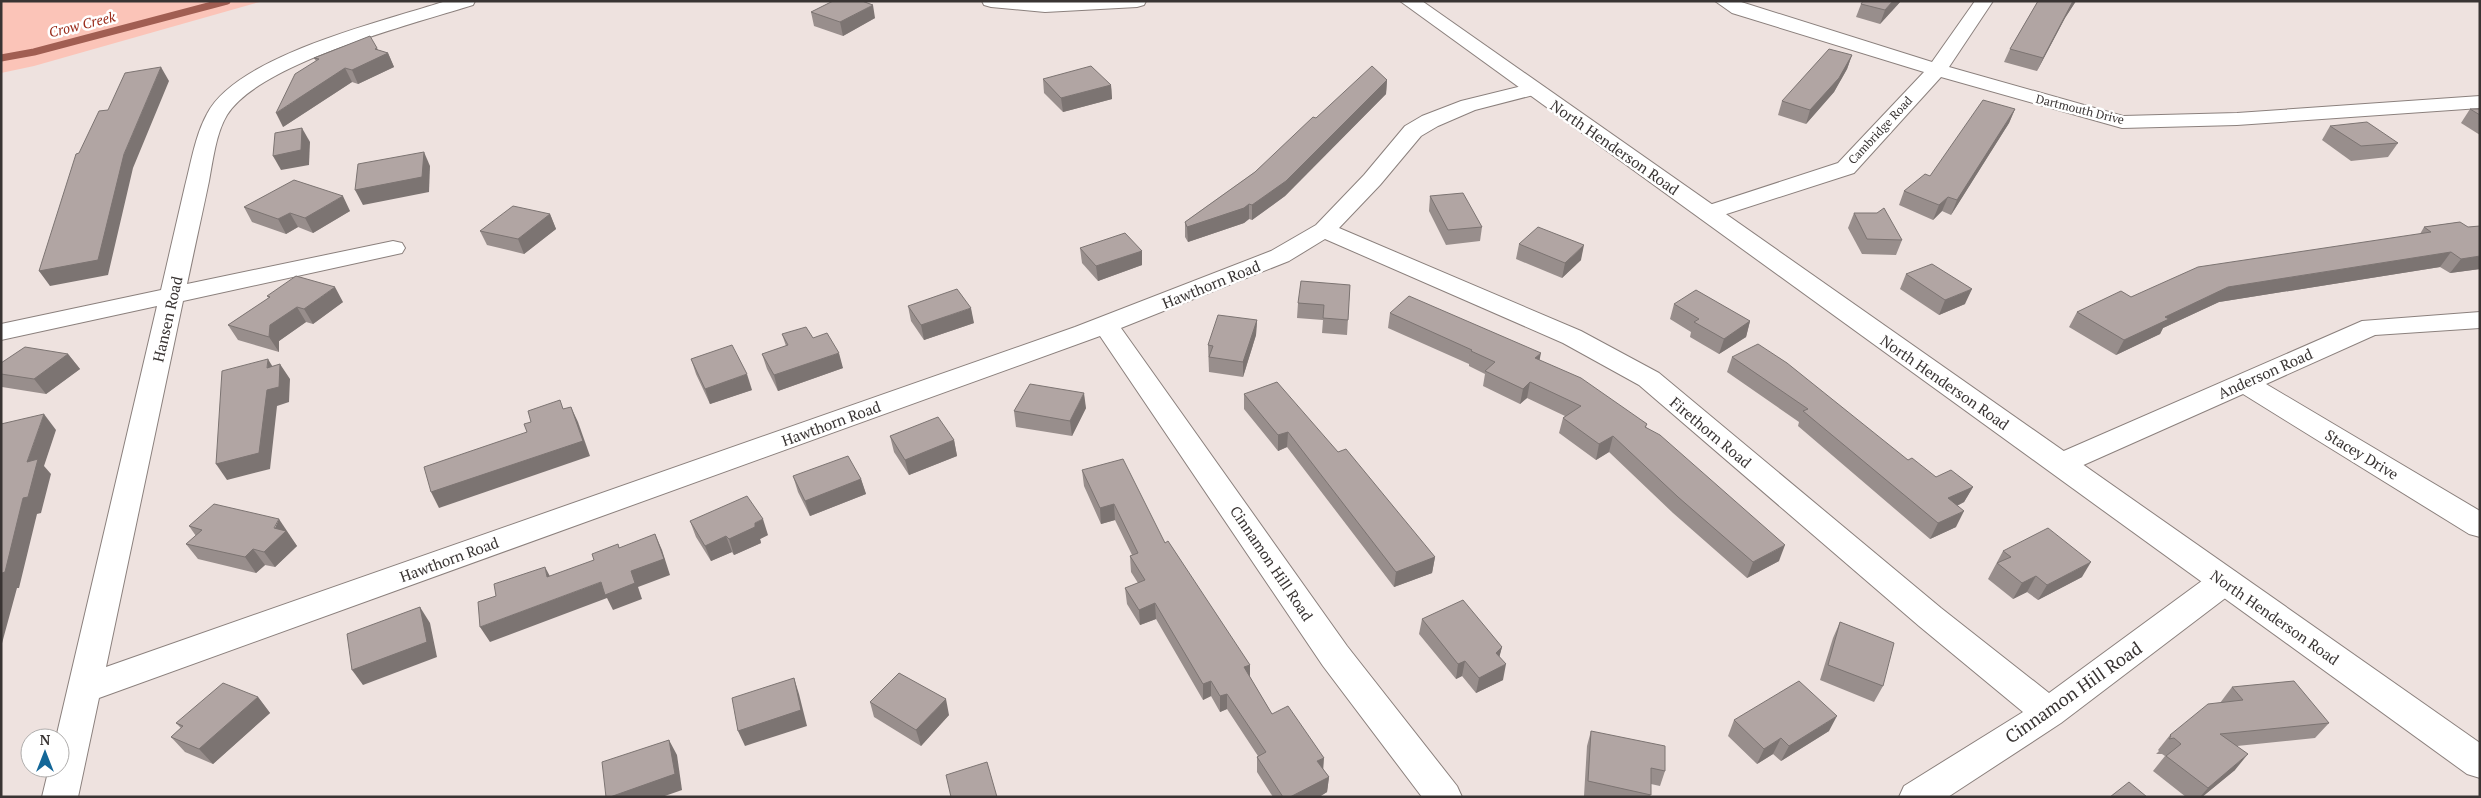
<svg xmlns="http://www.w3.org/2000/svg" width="2481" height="798" font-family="'PT Serif',serif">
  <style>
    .green { fill: #fbc4b8 }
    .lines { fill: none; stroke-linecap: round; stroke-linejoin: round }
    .stream { stroke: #a15e52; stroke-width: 7 }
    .minor-casing { stroke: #8b807d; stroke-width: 2 }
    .tertiary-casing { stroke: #8b807d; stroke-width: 2 }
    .minor { fill: #fff; fill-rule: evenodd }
    .tertiary { fill: #fff; fill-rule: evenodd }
    .wall { fill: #988e8c }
    .shaded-wall { fill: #7c7472 }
    .building { fill: #b1a5a3; stroke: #7c7472 }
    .labels { text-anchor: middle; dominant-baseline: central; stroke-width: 5; stroke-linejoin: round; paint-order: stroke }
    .far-street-label { font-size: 12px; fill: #393433; stroke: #fff }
    .far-water-label { font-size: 14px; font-style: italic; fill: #992a19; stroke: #fff }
    .street-label { font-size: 15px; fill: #393433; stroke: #fff }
    .near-street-label { font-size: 18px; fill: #393433; stroke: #fff }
  </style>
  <rect width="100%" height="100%" fill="#eee2df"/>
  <!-- green -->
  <polygon class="green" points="1,1 263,1 34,66 1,73"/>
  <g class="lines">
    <!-- stream -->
    <polyline class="stream" points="1,58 34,52 227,1"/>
    <defs>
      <g id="minor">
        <path d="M446,1H475L473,5C413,24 259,63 227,115C216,133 213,160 209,181C202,215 194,250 187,284L393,241L402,243L405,248L402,253L393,255L183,301L106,667L1075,327L1271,251L1316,225L1364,175L1405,126L1422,116L1461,101L1534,83L1541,85L1544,89L1541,93L1475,110L1438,126L1421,136L1380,185L1339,228L1581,331L1659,373L1941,608L2049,693L2214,572L2225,569L2236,572L2241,581L2236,590L2061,723L1948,797H1899L1904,786L2023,712L1919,626L1639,385L1563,343L1325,239L1289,261L1121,328L1347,646L1457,786L1462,797H1422L1323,666L1100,336L99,698L78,797H42L49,768H60V738H56L157,306L1,340V324L161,290C169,255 177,221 185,186C191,163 195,136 207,114C237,55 385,21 446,1Z"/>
        <polygon points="982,1 1146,1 1144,5 1137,7 1045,12 991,7 984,5"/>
        <polygon points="1715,1 1738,1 1932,62 1975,1 1993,1 1949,67 2123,116 2237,113 2480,96 2480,108 2237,125 2122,128 1941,77 1854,173 1708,220 1700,218 1696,213 1700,208 1838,163 1924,72 1732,13"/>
        <polygon points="2480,312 2480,328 2375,335 2266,384 2480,511 2480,537 2469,534 2243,394 2070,471 2060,474 2050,471 2046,464 2050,457 2362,321"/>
      </g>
      <polygon id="tertiary" points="1400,1 1422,1 2480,743 2480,778 2467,774"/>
    </defs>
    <!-- minor casing -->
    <use href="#minor" class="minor-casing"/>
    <!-- tertiary casing -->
    <use href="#tertiary" class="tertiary-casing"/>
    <!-- minor -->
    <use href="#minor" class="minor"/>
    <!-- tertiary -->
    <use href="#tertiary" class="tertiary"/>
  </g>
  <!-- wall -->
  <g class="wall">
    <polygon points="1901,1 1880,24 1856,17 1861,4"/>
    <polygon points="2038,1 2076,1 2065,18 2037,71 2004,62 2010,49"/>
    <polygon points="811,12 875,18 843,36 814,26"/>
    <polygon points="378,50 388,53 394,67 358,84 352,82 283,127 316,61 314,58"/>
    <polygon points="1852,55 1847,69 1834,92 1806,124 1778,115 1782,101"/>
    <polygon points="1043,79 1111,85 1112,99 1063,112 1044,93"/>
    <polygon points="1387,80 1386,94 1285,196 1252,220 1249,219 1244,223 1188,242 1185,237 1185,222 1255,172 1316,118"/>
    <polygon points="2015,109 2009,123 1951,215 1942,211 1933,220 1899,205 1904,191 1930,176"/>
    <polygon points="2470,109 2480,109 2480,135 2461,123"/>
    <polygon points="2330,126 2398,143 2388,157 2351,161 2322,140"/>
    <polygon points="1430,196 1482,227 1480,241 1446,245 1429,211"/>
    <polygon points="244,207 350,211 313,233 298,227 286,234 252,222"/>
    <polygon points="1854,213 1902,240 1896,255 1862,254 1848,228"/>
    <polygon points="550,214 556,229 524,254 487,245 480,231"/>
    <polygon points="2460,222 2480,269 2450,273 2440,267 2219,302 2163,328 2160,334 2116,355 2069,327 2077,312 2131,297 2420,234 2424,227"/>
    <polygon points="1519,244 1581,260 1562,278 1516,259"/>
    <polygon points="1080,248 1142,251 1142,265 1098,281 1082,263"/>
    <polygon points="1906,274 1965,304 1939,315 1900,289"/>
    <polygon points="1350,285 1347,335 1322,333 1323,320 1297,318 1298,303"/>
    <polygon points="267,296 343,302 313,324 306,322 279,341 279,352 238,340 228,325 269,298"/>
    <polygon points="1674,304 1750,321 1746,337 1719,354 1690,337 1691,332 1670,319"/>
    <polygon points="908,306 974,323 924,340 911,321"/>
    <polygon points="1390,313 1539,360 1647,424 1646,427 1779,561 1747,578 1673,513 1609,452 1596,460 1559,433 1563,418 1565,416 1527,398 1520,404 1483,386 1485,374 1469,366 1469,364 1388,328"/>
    <polygon points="1257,320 1256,335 1243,377 1209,372 1208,345"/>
    <polygon points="782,334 813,338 843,368 778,391 767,369 762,354 786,346"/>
    <polygon points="68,354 80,369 46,394 2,387 1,386 1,363"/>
    <polygon points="1732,357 1936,477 1973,487 1964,502 1957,506 1956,527 1930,539 1798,426 1799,422 1727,372"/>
    <polygon points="691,359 752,390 710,404 696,374"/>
    <polygon points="1244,394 1338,452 1435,557 1432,573 1394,587 1287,447 1278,451 1244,409"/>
    <polygon points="1086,408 1072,436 1016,427 1014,411"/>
    <polygon points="890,436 954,440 957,456 909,475 894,452"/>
    <polygon points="1082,470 1165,543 1250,665 1250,677 1272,714 1323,769 1329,777 1327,792 1319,797 1273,797 1257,772 1257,757 1258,756 1227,709 1220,712 1211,696 1203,700 1156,619 1140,625 1127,604 1125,588 1138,583 1131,572 1130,556 1132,555 1115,520 1101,524 1084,486"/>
    <polygon points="793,476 861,479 866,494 810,516 798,492"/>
    <polygon points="690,521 768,535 760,539 761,543 734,555 732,552 711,561 696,537"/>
    <polygon points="189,526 290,535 289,535 297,546 275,567 265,565 256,573 198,559 186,544 196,536"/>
    <polygon points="2003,551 2082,577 2038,600 2027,592 2013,599 1988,579"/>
    <polygon points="1422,619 1502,647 1499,657 1503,680 1476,693 1462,676 1456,679 1419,634"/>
    <polygon points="1840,622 1883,686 1874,702 1820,680 1833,638"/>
    <polygon points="2232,687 2329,723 2315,738 2237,746 2235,770 2202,797 2186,797 2153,771 2165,756 2162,754 2156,754 2159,751 2158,750 2170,735 2220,703"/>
    <polygon points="258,697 270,713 213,764 185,752 171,737 181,728 176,723"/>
    <polygon points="870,702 949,715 921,746 874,717"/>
    <polygon points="1734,720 1829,731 1781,761 1773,754 1757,764 1728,736"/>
    <polygon points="1591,731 1665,771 1660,786 1651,784 1650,797 1584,796 1587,746"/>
  </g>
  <!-- shaded-wall -->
  <g class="shaded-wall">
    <polygon points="1893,1 1901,1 1880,24 1885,10"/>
    <polygon points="2073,1 2076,1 2065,18 2037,71 2043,58"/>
    <polygon points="873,5 875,18 843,36 840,22"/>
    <polygon points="377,48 381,56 388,53 394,67 358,84 352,70"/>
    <polygon points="1852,55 1847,69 1834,92 1806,124 1810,110"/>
    <polygon points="161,67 169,81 133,168 108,275 50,286 39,271 124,154"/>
    <polygon points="345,68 352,82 283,127 276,113"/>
    <polygon points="1387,80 1386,94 1285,196 1252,220 1252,205"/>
    <polygon points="1111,85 1112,99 1063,112 1061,98"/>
    <polygon points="2015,109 2009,123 1951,215 1957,200"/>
    <polygon points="302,128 310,142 309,165 281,170 273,156"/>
    <polygon points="424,152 430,166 429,192 363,205 355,190"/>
    <polygon points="343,196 350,211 313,233 305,218"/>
    <polygon points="1948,197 1942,211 1933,220 1939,205"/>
    <polygon points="1249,204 1249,219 1244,223 1188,242 1187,227"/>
    <polygon points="290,213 298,227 286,234 278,219"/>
    <polygon points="550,214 556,229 524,254 518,239"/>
    <polygon points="1584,245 1581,260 1562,278 1565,263"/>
    <polygon points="1142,251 1142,265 1098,281 1096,266"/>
    <polygon points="2451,252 2440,267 2219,302 2163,328 2160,334 2116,355 2124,340 2165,317 2228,287"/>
    <polygon points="2480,256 2480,269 2450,273 2461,259"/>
    <polygon points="335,287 343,302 313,324 304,309"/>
    <polygon points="1972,289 1965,304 1939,315 1945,300"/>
    <polygon points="297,307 306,322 279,341 279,352 269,337 270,325"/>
    <polygon points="971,308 974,323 924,340 921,325"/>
    <polygon points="1257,320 1256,335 1243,377 1243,362"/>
    <polygon points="1750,321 1746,337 1719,354 1724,339"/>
    <polygon points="839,353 843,368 778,391 774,375"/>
    <polygon points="1541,353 1538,368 1535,358"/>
    <polygon points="68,354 80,369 46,394 34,379"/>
    <polygon points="268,359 277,374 267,368"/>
    <polygon points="280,364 290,379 289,402 277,406 270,469 227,480 216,464"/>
    <polygon points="747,374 752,390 710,404 705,389"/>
    <polygon points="1530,382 1527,398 1520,404 1523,389"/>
    <polygon points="1084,393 1086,408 1072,436 1070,421"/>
    <polygon points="571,407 578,422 590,456 439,508 431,492"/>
    <polygon points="44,414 56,430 44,466 51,474 41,513 37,514 19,588 17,588 1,647 1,577 23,498 27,462"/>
    <polygon points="1288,432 1287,447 1278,451 1278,435"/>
    <polygon points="1613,436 1609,452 1596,460 1599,444"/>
    <polygon points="954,440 957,456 909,475 905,460"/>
    <polygon points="861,479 866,494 810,516 805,501"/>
    <polygon points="1973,487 1964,502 1940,514 1948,498"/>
    <polygon points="1114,504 1115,520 1101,524 1100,508"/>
    <polygon points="1964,511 1956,527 1930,539 1938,523"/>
    <polygon points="279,519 297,546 275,567 264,552"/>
    <polygon points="763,519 768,535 760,539 761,543 734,555 729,539 755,523"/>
    <polygon points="655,534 662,550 670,575 638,587 642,599 613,610 607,598 490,642 480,627 631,571"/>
    <polygon points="726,536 732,552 711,561 705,546"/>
    <polygon points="1785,545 1779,561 1747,578 1753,562"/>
    <polygon points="253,549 265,565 256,573 245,557"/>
    <polygon points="1435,557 1432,573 1394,587 1396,572"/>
    <polygon points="2091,562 2082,577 2038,600 2047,585"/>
    <polygon points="545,567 553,582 547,577"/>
    <polygon points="2036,576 2027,592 2013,599 2022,583"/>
    <polygon points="1155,603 1156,619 1140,625 1139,610"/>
    <polygon points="420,607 430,623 437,657 363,685 352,670"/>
    <polygon points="1502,647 1498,662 1496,653"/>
    <polygon points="1465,661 1462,676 1456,679 1458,664"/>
    <polygon points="1506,664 1503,680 1476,693 1479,678"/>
    <polygon points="1250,665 1250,680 1244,667"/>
    <polygon points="794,678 799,694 807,726 745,746 738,731"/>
    <polygon points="1211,681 1211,696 1203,700 1203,684"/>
    <polygon points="1227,694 1227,709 1220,712 1220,696"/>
    <polygon points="258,697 270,713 213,764 199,749"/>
    <polygon points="946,699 949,715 921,746 916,730"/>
    <polygon points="1837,716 1829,731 1781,761 1789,746"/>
    <polygon points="1781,738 1773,754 1757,764 1764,749"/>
    <polygon points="669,740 677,755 682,790 662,797 610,797"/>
    <polygon points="2248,754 2235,770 2202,797 2200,797 2208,788"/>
    <polygon points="1324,758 1323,773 1317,761"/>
    <polygon points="1329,777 1327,792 1319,797 1290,797"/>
  </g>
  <!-- building -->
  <g class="building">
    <polygon points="833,1 862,1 873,5 840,22 811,12"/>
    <polygon points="1863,1 1893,1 1885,10 1861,4"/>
    <polygon points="2038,1 2073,1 2043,58 2010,49"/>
    <polygon points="370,36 377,48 375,49 388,53 352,70 345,68 276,113 295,74 319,59 314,58"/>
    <polygon points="1829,49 1852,55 1839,78 1810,110 1782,101"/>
    <polygon points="1091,66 1111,85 1061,98 1043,79"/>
    <polygon points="1372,66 1387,80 1286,181 1252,205 1249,204 1244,208 1187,227 1185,222 1255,172 1313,117 1316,118"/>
    <polygon points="161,67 124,154 98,260 39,271 76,154 79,153 99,111 108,110 125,73"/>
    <polygon points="1983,100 2015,109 1957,200 1948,197 1939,205 1904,191 1925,174 1930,176"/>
    <polygon points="2470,109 2480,109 2480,115"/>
    <polygon points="2367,122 2398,143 2361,146 2330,126"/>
    <polygon points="302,128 301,150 273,156 275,133"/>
    <polygon points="424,152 422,177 355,190 358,164"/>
    <polygon points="294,180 343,196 305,218 290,213 278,219 244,207"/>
    <polygon points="1463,193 1482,227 1448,230 1430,196"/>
    <polygon points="513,206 550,214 518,239 480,231"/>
    <polygon points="1884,208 1902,240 1867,239 1854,213 1877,213"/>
    <polygon points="2460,222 2468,227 2480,226 2480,256 2461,259 2451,252 2228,287 2165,317 2169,319 2124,340 2077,312 2121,291 2131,297 2198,267 2431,232 2424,227"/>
    <polygon points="1538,227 1584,245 1565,263 1519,244"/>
    <polygon points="1125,233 1142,251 1096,266 1080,248"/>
    <polygon points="1932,264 1972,289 1945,300 1906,274"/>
    <polygon points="296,276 335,287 304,309 297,307 270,325 269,337 228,325 270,297 267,296"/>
    <polygon points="1301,281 1350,285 1348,320 1323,318 1324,305 1298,303"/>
    <polygon points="957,289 971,308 921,325 908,306"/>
    <polygon points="1696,290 1750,321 1724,339 1694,322 1699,319 1674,304"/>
    <polygon points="1409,296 1541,353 1535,358 1581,378 1647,424 1645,427 1660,435 1785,545 1753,562 1678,497 1613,436 1599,444 1563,418 1581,406 1530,382 1523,389 1485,371 1495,362 1471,351 1472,350 1390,313"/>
    <polygon points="1218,315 1257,320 1243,362 1209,357 1213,346 1208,345"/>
    <polygon points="806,327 813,338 827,333 839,353 774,375 762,354 788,345 782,334"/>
    <polygon points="1758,344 1787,363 1908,460 1912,458 1936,477 1951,470 1973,487 1948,498 1964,511 1938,523 1803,411 1808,409 1732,357"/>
    <polygon points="732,345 747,374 705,389 691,359"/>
    <polygon points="25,347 68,354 34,379 1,374 1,363"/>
    <polygon points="268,359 267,368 280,364 279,387 267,390 259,453 216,464 222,371"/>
    <polygon points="1277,382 1338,452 1346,449 1435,557 1396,572 1288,432 1278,435 1244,394"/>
    <polygon points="1030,384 1084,393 1070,421 1014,411"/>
    <polygon points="560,400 563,409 571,407 583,441 431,492 424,467 527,432 524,424 531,422 528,411"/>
    <polygon points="44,414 27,462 38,459 28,497 23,498 5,572 2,573 1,577 1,424"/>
    <polygon points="938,417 954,440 905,460 890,436"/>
    <polygon points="848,456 861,479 805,501 793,476"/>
    <polygon points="1123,459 1165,543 1168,541 1250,665 1244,667 1272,714 1288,706 1324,758 1317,761 1329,777 1290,797 1283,797 1257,757 1266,752 1227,694 1220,696 1211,681 1203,684 1155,603 1139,610 1125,588 1145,580 1130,556 1138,553 1114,504 1100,508 1082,470"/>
    <polygon points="747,496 763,519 755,523 755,527 729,539 726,536 705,546 690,521"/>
    <polygon points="214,504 279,519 274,528 286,531 264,552 253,549 245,557 186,544 202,530 189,526"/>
    <polygon points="2048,528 2091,562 2047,585 2036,576 2022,583 1997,563 2011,557 2003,551"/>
    <polygon points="655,534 664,559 631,571 635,583 605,595 601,582 480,627 478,602 496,596 494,584 545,567 547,577 594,560 592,554 618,544 619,548"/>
    <polygon points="1463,600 1502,647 1496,653 1506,664 1479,678 1465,661 1458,664 1422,619"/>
    <polygon points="420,607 427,642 352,670 347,634"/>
    <polygon points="1840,622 1894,643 1883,686 1828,665"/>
    <polygon points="899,673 946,699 916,730 870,702"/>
    <polygon points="794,678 801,710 738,731 732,698"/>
    <polygon points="1799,681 1837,716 1789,746 1781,738 1764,749 1734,720"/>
    <polygon points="2294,681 2329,723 2220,734 2248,754 2208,788 2166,756 2181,744 2174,738 2169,739 2171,736 2170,735 2208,704 2243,700 2232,687"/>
    <polygon points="223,683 258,697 199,749 171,737 183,726 176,723"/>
    <polygon points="1591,731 1665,746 1665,771 1651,768 1651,795 1588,781"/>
    <polygon points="669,740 675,774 610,797 606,797 602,762"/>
    <polygon points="987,762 997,797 951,797 946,775"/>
    <polygon points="2129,782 2147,797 2110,797"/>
  </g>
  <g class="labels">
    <!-- far-street labels -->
    <g class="far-street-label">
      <text transform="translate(2080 109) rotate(14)">Dartmouth Drive</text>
      <text transform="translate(1880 130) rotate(-47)">Cambridge Road</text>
    </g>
    <!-- far-water labels -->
    <g class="far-water-label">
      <text transform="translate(82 24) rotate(-14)">Crow Creek</text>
    </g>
    <!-- street labels -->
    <g class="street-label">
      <text transform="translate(1615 147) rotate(35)">North Henderson Road</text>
      <text transform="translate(1211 284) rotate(-22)">Hawthorn Road</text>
      <text transform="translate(167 319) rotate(-77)">Hansen Road</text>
      <text transform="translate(2265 373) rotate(-24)">Anderson Road</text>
      <text transform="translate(1945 382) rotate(35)">North Henderson Road</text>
      <text transform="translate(831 423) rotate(-20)">Hawthorn Road</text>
      <text transform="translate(1711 432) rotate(40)">Firethorn Road</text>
      <text transform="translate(2362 454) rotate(31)">Stacey Drive</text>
      <text transform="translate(449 559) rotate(-20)">Hawthorn Road</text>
      <text transform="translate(1272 563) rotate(56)">Cinnamon Hill Road</text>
      <text transform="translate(2275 617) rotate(35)">North Henderson Road</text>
    </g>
    <!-- near-street labels -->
    <g class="near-street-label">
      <text transform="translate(2073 692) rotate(-35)">Cinnamon Hill Road</text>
    </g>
  </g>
  <!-- border -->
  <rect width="2481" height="798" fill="none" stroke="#393433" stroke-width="5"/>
  <!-- north arrow -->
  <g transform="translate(45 753)"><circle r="24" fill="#ffffff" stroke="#b0aead"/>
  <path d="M0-4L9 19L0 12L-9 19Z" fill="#146798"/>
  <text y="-8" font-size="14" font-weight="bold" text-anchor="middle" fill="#393433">N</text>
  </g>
</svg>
